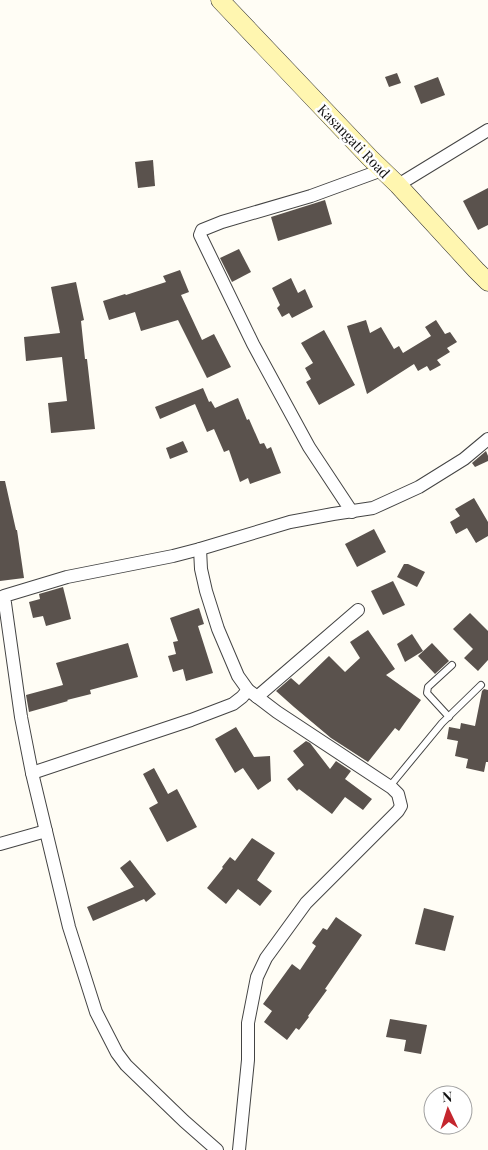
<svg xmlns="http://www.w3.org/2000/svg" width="488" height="1150" font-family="'Playfair Display',serif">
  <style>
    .building { fill: #5a524d }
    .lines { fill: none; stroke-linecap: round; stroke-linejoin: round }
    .lane-casing { stroke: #444; stroke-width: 8 }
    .street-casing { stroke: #444; stroke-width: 14 }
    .secondary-casing { stroke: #333; stroke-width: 19 }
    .lane { stroke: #fff; stroke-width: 6 }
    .street { stroke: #fff; stroke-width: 12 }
    .secondary { stroke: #fff6b0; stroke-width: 18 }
    .labels { text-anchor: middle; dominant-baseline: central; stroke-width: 5; stroke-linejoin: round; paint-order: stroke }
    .street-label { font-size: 14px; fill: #111; stroke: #fff }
  </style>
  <rect width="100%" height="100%" fill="#fffdf5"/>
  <!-- building -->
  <g class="building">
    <polygon points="397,73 401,83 389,87 385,77"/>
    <polygon points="438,77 445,95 421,104 414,86"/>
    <polygon points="153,160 155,186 138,188 135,162"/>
    <polygon points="488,188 488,225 478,230 463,201"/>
    <polygon points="325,200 332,224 278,241 271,217"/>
    <polygon points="239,249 251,272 232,282 220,258"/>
    <polygon points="180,270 189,292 181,295 202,340 214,334 231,367 207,378 178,320 141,331 135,312 109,320 103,301 125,294 126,295 166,282 163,276"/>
    <polygon points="291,278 298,293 305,289 313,307 292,318 289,313 282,317 277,308 280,305 272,288"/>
    <polygon points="76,282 84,320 81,321 85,359 87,359 95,429 51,433 48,403 67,401 62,357 26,361 24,337 60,333 51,287"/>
    <polygon points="366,320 370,333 381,327 394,349 399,346 403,353 431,336 425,327 436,320 445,334 450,332 457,342 447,348 450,352 437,360 441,365 430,371 427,366 418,371 414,364 367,394 347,326"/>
    <polygon points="324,330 355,385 319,405 306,382 311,379 305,368 313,363 301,343"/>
    <polygon points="203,388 209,402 211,401 215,408 238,398 247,420 249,419 260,444 264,443 267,449 271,447 281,473 250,484 248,478 240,482 229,450 224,452 214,429 207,432 195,404 160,419 155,407"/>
    <polygon points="183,441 188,452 170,459 166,448"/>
    <polygon points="486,451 488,456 488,461 475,467 472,463"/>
    <polygon points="0,481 5,481 16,530 17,530 24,578 0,581"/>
    <polygon points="474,498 488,522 488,536 476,543 467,528 456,534 450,522 460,516 455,509"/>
    <polygon points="374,529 386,552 357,567 345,544"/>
    <polygon points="404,564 408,564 425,572 417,587 397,577"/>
    <polygon points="393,581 405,605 383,615 371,591"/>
    <polygon points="63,587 71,619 46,626 43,616 33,618 29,602 40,599 39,594"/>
    <polygon points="199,608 204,624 198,626 213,673 186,681 183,669 173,672 168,656 176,654 173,642 178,641 170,618"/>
    <polygon points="470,613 488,631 488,660 478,671 464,658 473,649 453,629"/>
    <polygon points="368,630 395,669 386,675 421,700 399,731 395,728 368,762 331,738 294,707 276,691 291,678 299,685 329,656 345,672 360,658 350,642"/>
    <polygon points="412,634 423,651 405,662 397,644"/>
    <polygon points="128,643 138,677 90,690 91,694 67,700 68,701 29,712 26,695 63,685 56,663"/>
    <polygon points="432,643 449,661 435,674 418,656"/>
    <polygon points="484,689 488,690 488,762 486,762 484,772 466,768 468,759 455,756 458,741 447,739 449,727 460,729 461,723 475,726 482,691"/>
    <polygon points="236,727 254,757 270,756 271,781 258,790 243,768 235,773 215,739"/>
    <polygon points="306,741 310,743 330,769 336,761 351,771 345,779 372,799 363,810 345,797 332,814 299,789 297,791 287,779 304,765 293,751"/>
    <polygon points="154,768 168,794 177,789 197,827 167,842 149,808 158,803 143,774"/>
    <polygon points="252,838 275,853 257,880 272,891 260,906 238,889 226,904 207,888 223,868 222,867 230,857 235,861"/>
    <polygon points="130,860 156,894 146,902 144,899 93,921 87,907 134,887 120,868"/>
    <polygon points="424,908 454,916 445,951 415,944"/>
    <polygon points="336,917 362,935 325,989 327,990 308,1016 309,1017 299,1030 296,1028 287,1040 264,1022 272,1011 263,1004 292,964 300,970 316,946 312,943 323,928 327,930"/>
    <polygon points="390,1019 427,1025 421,1054 404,1051 406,1040 386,1037"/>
  </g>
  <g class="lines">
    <defs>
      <g id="lane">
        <polyline points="449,717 427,693 428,687 452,665"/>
        <polyline points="390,786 442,723 481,685"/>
      </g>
      <g id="street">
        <polyline points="398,185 488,130"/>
        <polyline points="352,512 309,447 253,344 200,235 202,230 222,222 311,196 382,170"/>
        <polyline points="200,549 201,569 206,591 218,629 238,676 248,690 277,712 392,788 398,794 401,806 398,811 306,903 266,958 257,977 248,1023 248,1060 239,1150"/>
        <polyline points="257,697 358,610"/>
        <polyline points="32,773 191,720 233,704 242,697 248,690"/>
        <polyline points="0,844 46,831"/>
        <polyline points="217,1150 184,1121 126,1065 117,1053 96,1012 69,927 32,773 21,717 4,596 67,577 173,556 200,549 290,522 333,514 373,508 419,487 464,459 488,439"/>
      </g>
      <polyline id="secondary" points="220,0 370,158 398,185 476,270 488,282"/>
    </defs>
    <!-- lane casing -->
    <use href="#lane" class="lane-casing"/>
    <!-- street casing -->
    <use href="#street" class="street-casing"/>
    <!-- secondary casing -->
    <use href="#secondary" class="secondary-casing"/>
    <!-- lane -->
    <use href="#lane" class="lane"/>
    <!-- street -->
    <use href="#street" class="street"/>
    <!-- secondary -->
    <use href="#secondary" class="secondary"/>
  </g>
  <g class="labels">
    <!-- street labels -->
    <g class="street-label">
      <text transform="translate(354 141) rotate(46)">Kasangati Road</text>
    </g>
  </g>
  <!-- north arrow -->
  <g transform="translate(448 1110) rotate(356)"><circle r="24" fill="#ffffff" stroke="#a0a0a0"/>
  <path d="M0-4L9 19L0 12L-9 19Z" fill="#c4262e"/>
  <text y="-8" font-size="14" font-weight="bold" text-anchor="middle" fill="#111111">N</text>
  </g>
</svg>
